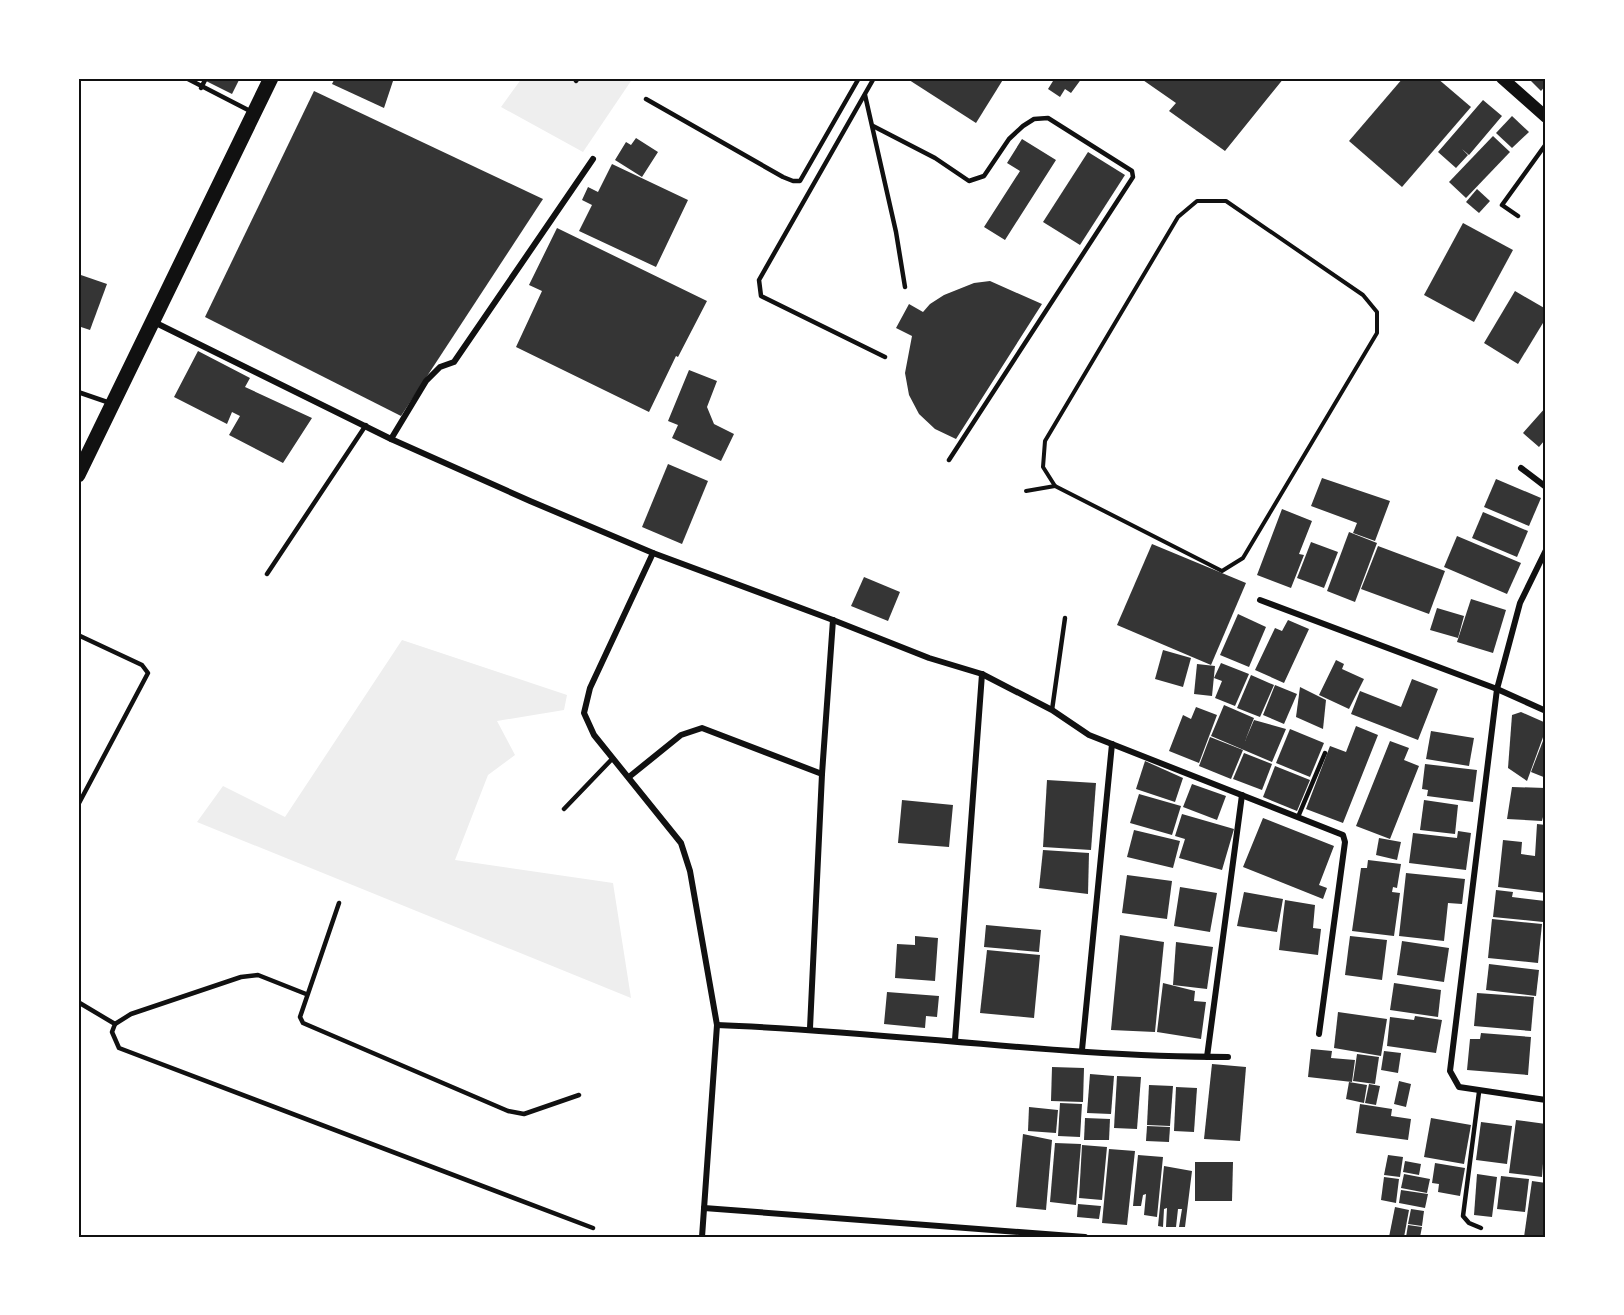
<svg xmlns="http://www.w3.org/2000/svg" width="1624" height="1315" font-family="'Source Sans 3',sans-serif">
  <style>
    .green { fill: #eee }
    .building { fill: #353535 }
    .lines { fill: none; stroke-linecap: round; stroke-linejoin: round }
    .path { stroke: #111; stroke-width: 4 }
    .service { stroke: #111; stroke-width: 4.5 }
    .minor { stroke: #111; stroke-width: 6 }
    .secondary { stroke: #111; stroke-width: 12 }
    .primary { stroke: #111; stroke-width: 15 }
    .neatline { fill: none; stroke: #111; stroke-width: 2 }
  </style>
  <rect width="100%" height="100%" fill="#fff"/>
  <!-- green -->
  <g class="green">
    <polygon points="522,78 633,78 583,152 501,107"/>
    <polygon points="402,640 567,695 564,710 497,721 515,755 488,775 455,860 613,883 631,998 197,822 223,786 285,817"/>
  </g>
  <!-- building -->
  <g class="building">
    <polygon points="200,78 240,78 232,94"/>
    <polygon points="335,78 394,78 384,108 332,84"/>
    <polygon points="906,78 1004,78 976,123"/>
    <polygon points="1048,78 1082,78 1071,93 1065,89 1060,97 1048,89 1053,81"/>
    <polygon points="1140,78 1284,78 1225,151 1169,111 1176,103"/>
    <polygon points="1403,78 1437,78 1471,107 1402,187 1349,141"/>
    <polygon points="1528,78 1546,78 1546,85 1541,91"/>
    <polygon points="314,91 543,199 401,416 205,317"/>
    <polygon points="1483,100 1502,116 1469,155 1462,149 1468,155 1456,168 1438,152"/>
    <polygon points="1512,116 1529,132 1512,148 1496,133"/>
    <polygon points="1493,136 1510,152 1466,198 1449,182"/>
    <polygon points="636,138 658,152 642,177 615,160 626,142 631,145"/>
    <polygon points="1022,139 1056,160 1005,240 984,227 1020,171 1007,163"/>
    <polygon points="1088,152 1125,175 1080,245 1043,222"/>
    <polygon points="612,164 688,200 656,267 579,231 592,205 582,200 588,187 598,192"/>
    <polygon points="1477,189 1490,201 1479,213 1466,202"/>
    <polygon points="1463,223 1513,250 1474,322 1424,295"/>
    <polygon points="557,228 707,301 678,357 676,356 649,412 516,347 542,291 529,285"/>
    <polygon points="78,274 107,284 90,330 78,326"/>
    <polygon points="990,281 1042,304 956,439 935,429 919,414 909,395 905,373 912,336 896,328 909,304 923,312 930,304 944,295 974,283"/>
    <polygon points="1515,291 1546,309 1546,318 1518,364 1484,343"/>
    <polygon points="198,351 250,378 245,387 312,418 283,463 229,435 240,416 232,412 227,424 174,397"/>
    <polygon points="689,370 717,381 707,407 714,424 734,434 721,461 672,438 678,425 668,421"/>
    <polygon points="1546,407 1546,443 1544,441 1539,447 1523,433"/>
    <polygon points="668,464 708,481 682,544 642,527"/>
    <polygon points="1322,478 1390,501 1375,541 1353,533 1357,523 1311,506"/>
    <polygon points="1496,479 1541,498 1529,526 1484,507"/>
    <polygon points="1282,509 1312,521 1299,554 1304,555 1291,588 1257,575"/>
    <polygon points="1483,512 1528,531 1517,557 1472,538"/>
    <polygon points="1349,532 1377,543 1355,602 1327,591"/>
    <polygon points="1457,536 1521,563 1507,594 1444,567"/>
    <polygon points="1311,542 1338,552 1324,588 1297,578"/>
    <polygon points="1152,544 1246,583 1211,665 1117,625"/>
    <polygon points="1378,546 1445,571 1429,614 1361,589"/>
    <polygon points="864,577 900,592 888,621 851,606"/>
    <polygon points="1471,599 1506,610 1493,653 1457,642"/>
    <polygon points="1437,608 1464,616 1458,638 1430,630"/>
    <polygon points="1238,614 1266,627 1249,667 1220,655"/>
    <polygon points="1288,620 1309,629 1284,683 1255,670 1275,628 1282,631"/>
    <polygon points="1163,650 1191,658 1183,687 1155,679"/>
    <polygon points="1336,660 1344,664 1342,669 1364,679 1349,709 1319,695"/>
    <polygon points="1221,663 1249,674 1235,706 1215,698 1222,681 1214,678"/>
    <polygon points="1197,664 1215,666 1212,696 1194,694"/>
    <polygon points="1251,675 1274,685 1260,717 1237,708"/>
    <polygon points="1412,679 1438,689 1418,740 1351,714 1360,691 1401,707"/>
    <polygon points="1275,685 1297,694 1284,724 1263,715"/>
    <polygon points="1300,687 1326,700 1323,729 1296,717"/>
    <polygon points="1224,705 1254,718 1245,741 1254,720 1286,729 1272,762 1211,736"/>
    <polygon points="1196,707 1217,715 1199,763 1169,751 1183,715 1191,719"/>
    <polygon points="1521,712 1546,723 1546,729 1527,781 1508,768 1512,715"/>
    <polygon points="1356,726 1378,735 1343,823 1306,809 1330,746 1346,752"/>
    <polygon points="1290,729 1324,743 1310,777 1276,763"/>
    <polygon points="1431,731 1474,738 1469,766 1426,759"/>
    <polygon points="1546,733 1546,778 1531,772"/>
    <polygon points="1210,737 1243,750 1231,779 1199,766"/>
    <polygon points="1390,741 1409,748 1404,760 1419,766 1390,839 1356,826"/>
    <polygon points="1244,753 1272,764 1262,790 1233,779"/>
    <polygon points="1145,761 1183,778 1175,802 1136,789"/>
    <polygon points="1425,764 1477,770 1473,802 1427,796 1428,790 1422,789"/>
    <polygon points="1275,766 1310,780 1297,811 1263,797"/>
    <polygon points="1047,780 1096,783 1091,850 1043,847"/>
    <polygon points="1192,784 1226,796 1217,820 1183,807"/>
    <polygon points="1512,787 1545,788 1546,818 1543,817 1542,821 1507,819"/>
    <polygon points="1139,794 1181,806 1172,835 1130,823"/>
    <polygon points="902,800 953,805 949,847 898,843"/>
    <polygon points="1424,800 1458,805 1455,834 1420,830"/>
    <polygon points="1182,814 1234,829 1222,870 1179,858 1185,839 1175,836"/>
    <polygon points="1263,818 1334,846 1319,885 1327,888 1323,899 1243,867"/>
    <polygon points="1537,824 1546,825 1546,893 1498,887 1503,840 1522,842 1521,854 1535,856"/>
    <polygon points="1134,830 1180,841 1173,868 1127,857"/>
    <polygon points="1458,831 1471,833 1466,870 1409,863 1413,833 1457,838"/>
    <polygon points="1379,838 1401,842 1397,860 1376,855"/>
    <polygon points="1043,850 1089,853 1088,894 1039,888"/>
    <polygon points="1368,860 1401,864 1397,888 1393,887 1392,892 1400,893 1394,936 1352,931 1361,868 1367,868"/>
    <polygon points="1406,873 1465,879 1462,904 1448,903 1444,941 1399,936"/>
    <polygon points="1127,875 1172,881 1167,919 1122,913"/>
    <polygon points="1180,887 1217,893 1210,932 1174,926"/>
    <polygon points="1496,890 1513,892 1512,897 1545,901 1543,922 1493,917"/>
    <polygon points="1244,892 1283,899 1277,932 1237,926"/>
    <polygon points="1285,900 1315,905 1313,928 1321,929 1318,955 1279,950"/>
    <polygon points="1492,919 1542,924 1538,963 1488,958"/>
    <polygon points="986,925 1041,930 1039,952 984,947"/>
    <polygon points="1120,935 1164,942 1155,1032 1111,1030"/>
    <polygon points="915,936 938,938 935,981 895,978 897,944 915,945"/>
    <polygon points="1350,936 1387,940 1382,980 1345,975"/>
    <polygon points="1402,941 1449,948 1444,982 1397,975"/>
    <polygon points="1176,942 1213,947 1207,989 1173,985"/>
    <polygon points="987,950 1040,955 1034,1018 980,1013"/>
    <polygon points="1489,964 1539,970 1536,996 1486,990"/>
    <polygon points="1163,983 1195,991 1194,1001 1206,1002 1201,1039 1157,1032"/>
    <polygon points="1394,983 1441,990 1438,1017 1390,1010"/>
    <polygon points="887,992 939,996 937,1017 926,1016 925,1028 884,1024"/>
    <polygon points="1477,993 1534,997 1531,1031 1474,1026"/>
    <polygon points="1338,1012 1387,1019 1381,1056 1334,1048"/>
    <polygon points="1415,1016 1442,1020 1436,1053 1387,1046 1390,1017 1414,1020"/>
    <polygon points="1481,1033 1531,1037 1528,1075 1467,1070 1470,1039 1480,1039"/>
    <polygon points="1311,1049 1332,1051 1331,1058 1355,1060 1352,1082 1308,1077"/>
    <polygon points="1384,1051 1401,1053 1398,1073 1381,1070"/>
    <polygon points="1357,1054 1379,1057 1375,1084 1353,1081"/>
    <polygon points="1212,1064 1246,1067 1240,1141 1204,1139"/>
    <polygon points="1052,1067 1084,1068 1083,1102 1051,1101"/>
    <polygon points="1090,1074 1114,1076 1111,1114 1087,1113"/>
    <polygon points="1117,1076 1141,1077 1137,1129 1114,1128"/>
    <polygon points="1399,1081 1411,1084 1406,1107 1394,1104"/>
    <polygon points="1349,1082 1367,1085 1364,1103 1346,1099"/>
    <polygon points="1369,1084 1380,1086 1376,1105 1365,1103"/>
    <polygon points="1149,1085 1173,1086 1170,1126 1147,1125"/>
    <polygon points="1176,1087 1197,1088 1194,1132 1174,1131"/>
    <polygon points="1060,1103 1082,1104 1080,1137 1058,1136"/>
    <polygon points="1360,1104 1392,1109 1391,1116 1411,1119 1408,1140 1356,1133"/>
    <polygon points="1029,1107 1058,1110 1056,1133 1028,1131"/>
    <polygon points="1085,1118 1110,1119 1109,1140 1084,1140"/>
    <polygon points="1431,1118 1471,1125 1464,1164 1424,1157"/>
    <polygon points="1516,1120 1546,1124 1542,1177 1509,1173"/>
    <polygon points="1481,1122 1512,1126 1507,1164 1476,1160"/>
    <polygon points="1147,1126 1170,1127 1169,1142 1146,1141"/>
    <polygon points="1023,1134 1052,1140 1046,1210 1016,1207"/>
    <polygon points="1055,1143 1081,1144 1076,1205 1050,1202"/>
    <polygon points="1082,1145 1107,1147 1102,1200 1079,1198"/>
    <polygon points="1109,1149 1135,1151 1127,1225 1102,1223"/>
    <polygon points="1138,1155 1163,1157 1157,1217 1144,1215 1146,1194 1143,1195 1141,1206 1133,1206"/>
    <polygon points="1388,1155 1403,1157 1400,1177 1384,1175"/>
    <polygon points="1405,1161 1421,1164 1419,1175 1403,1172"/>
    <polygon points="1195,1162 1233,1162 1232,1201 1195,1201"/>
    <polygon points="1435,1163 1465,1168 1460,1196 1438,1192 1439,1184 1432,1183"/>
    <polygon points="1164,1166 1192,1171 1185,1227 1179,1227 1182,1209 1178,1209 1176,1227 1166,1227 1167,1208 1164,1209 1163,1227 1158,1226"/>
    <polygon points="1404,1174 1430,1179 1427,1193 1401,1188"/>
    <polygon points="1477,1174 1497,1177 1492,1217 1474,1215"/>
    <polygon points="1501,1176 1529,1179 1525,1212 1497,1209"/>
    <polygon points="1384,1177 1399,1179 1396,1203 1381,1200"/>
    <polygon points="1532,1181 1546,1183 1546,1237 1524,1237"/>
    <polygon points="1401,1190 1428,1194 1425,1208 1399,1203"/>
    <polygon points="1078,1204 1101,1206 1099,1219 1077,1217"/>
    <polygon points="1395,1207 1409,1210 1404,1237 1389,1237"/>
    <polygon points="1411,1209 1424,1211 1422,1226 1408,1224"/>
    <polygon points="1408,1225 1422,1227 1420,1237 1406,1237"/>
  </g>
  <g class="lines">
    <!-- path -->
    <g class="path">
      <polygon points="1197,201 1226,201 1363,295 1377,312 1377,333 1243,558 1222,571 1055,486 1043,467 1045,441 1178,217"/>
      <polyline points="1026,491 1055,486"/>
    </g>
    <!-- service -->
    <g class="service">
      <polyline points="186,78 252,112"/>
      <polyline points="874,78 759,280 761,296 885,357"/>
      <polyline points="576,81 578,78"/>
      <polyline points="201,88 206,78"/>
      <polyline points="865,95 896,232 905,287"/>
      <polyline points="646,99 783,177 793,181 800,181 859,78"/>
      <polyline points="873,126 935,158 969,181 984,176 1009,139 1023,126 1034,119 1048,118 1132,171 1133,177 949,460"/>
      <polyline points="1518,216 1502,205 1546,144"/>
      <polyline points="78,392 110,403"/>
      <polyline points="267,574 366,425"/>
      <polyline points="78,635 142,665 148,673 78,805"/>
      <polyline points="1052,710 1065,618"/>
      <polyline points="564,809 612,759"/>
      <polyline points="1298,817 1325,753"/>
      <polyline points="339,903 300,1017 303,1023 508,1111 524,1114 579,1095"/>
      <polyline points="78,1002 115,1024 112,1032 119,1048 593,1228"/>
      <polyline points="115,1024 131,1014 241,977 258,975 306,994"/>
      <polyline points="1479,1092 1463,1216 1469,1223 1481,1228"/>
    </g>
    <!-- minor -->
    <g class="minor">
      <polyline points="152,321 391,439 530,501 653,553 833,620 929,658 982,674 1052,710 1089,735 1343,835 1345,842 1319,1034"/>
      <polyline points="391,439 426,381 440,367 454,362 593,159"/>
      <polyline points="1521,468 1546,487"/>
      <polyline points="1546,550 1520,603 1497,689 1450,1071 1459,1087 1546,1100"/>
      <polyline points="653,553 590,688 584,713 594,735 681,843 690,871 717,1025 702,1237"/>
      <polyline points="1260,600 1497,689 1546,711"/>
      <polyline points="629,777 681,735 702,728 822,774"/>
      <path d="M717,1025C887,1031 1057,1057 1228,1057"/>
      <polyline points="810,1028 822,774 833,620"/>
      <polyline points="955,1040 982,674"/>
      <polyline points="1082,1050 1112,744"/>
      <polyline points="1207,1057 1242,795"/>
      <polyline points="704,1208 1085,1237"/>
    </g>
    <!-- secondary -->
    <polyline class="secondary" points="1502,78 1546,117"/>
    <!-- primary -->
    <polyline class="primary" points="78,475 271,78"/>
  </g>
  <!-- border -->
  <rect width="1624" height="1315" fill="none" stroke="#ffffff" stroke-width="159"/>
  <rect x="80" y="80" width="1464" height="1156" class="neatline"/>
</svg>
